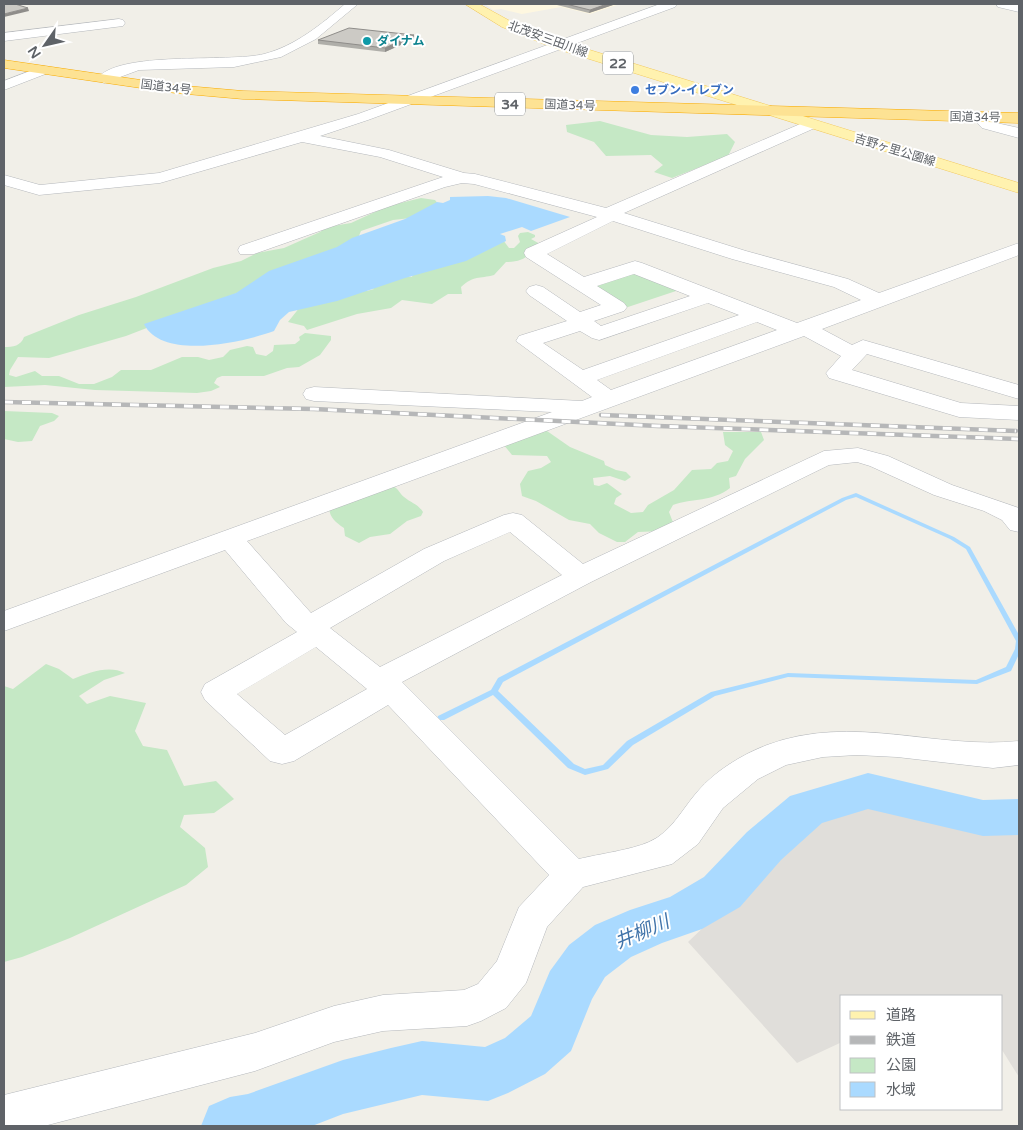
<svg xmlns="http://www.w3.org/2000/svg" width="1023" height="1130" font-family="'Varela Round','Noto Sans JP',sans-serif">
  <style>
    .commercial { fill: #fef7e0 }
    .industrial { fill: #e0deda }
    .green { fill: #c5e8c5 }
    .water { fill: #aadaff }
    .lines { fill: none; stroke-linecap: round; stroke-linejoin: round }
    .stream { fill: #aadaff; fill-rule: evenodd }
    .river { fill: #aadaff; fill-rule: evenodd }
    .minor-casing { stroke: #b5b8bc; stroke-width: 1 }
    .major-casing { stroke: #f2c960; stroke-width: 1 }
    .highway-casing { stroke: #f9ab00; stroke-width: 1 }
    .minor { fill: #fff; fill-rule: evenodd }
    .major { fill: #fff2af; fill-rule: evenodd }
    .highway { fill: #fde293; fill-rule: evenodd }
    .rail-casing { stroke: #b6b7b8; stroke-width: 4.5 }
    .rail { stroke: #fff; stroke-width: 3; stroke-dasharray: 9; stroke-linecap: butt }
    .wall { fill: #afaea9 }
    .shaded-wall { fill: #8f8d8a }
    .building { fill: #cccac5; stroke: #8f8d8a }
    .culture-dot { fill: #0f9aa8; stroke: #fff; stroke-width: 2 }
    .shop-dot { fill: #3f7fe0; stroke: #fff; stroke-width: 2 }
    .labels { text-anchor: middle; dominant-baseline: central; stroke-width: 4; stroke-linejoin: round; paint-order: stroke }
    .far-street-label { font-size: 12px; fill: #5f6368; stroke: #fff }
    .far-culture-label { font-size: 12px; font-weight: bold; fill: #0d838f; stroke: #fff; text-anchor: start }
    .far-shop-label { font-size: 12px; font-weight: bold; fill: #366cbe; stroke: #fff; text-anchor: start }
    .shield { fill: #fff; stroke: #8f9295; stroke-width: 1 }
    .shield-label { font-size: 14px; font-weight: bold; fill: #5f6368 }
    .near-water-label { font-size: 19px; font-style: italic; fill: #4174aa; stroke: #fff }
  </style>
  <rect width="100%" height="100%" fill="#f1efe8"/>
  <!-- commercial -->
  <polygon class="commercial" points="485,4 620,4 590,14 561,7 522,14 501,9 493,10"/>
  <!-- industrial -->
  <polygon class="industrial" points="876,806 997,832 1019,831 1019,1077 1002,1050 1002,996 842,996 842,1042 797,1063 688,942 811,825"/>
  <!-- green -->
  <g class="green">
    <polygon points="600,121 651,135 687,137 727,134 735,142 728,156 672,178 654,172 663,165 651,155 606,156 594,142 567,132 566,125"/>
    <path d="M421,198L435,200L439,205L411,218L393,220L361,231L358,238L281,276L126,336L49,358L18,357L10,370L9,375L16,377L35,371L42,376H59L79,384H94L112,377L121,370H151L182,357H198L209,360L223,357L230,350L247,346L253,347L256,354L266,356L273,351L274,345L295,344L300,340L299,337L305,333L331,336V340L320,355L299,367L287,368L264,376H222L217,378L214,383L220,387L211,391L197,393L95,390L45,385L4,387V347C13,347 21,346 24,337L79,315L136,297L213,268L241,261L257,253L284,248L320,232L327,227L351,223L388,206Z"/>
    <path d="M528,232L535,235V237L531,239L540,244C529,256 523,262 506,262L494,275C479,279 474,275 461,287L462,294H448L432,304L402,300L391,308L357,314L307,330L304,326L288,322L300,307L361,289L367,291L374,289L369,286L403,276L412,277L413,273L503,240L509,248H514L520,242L518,236L520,233Z"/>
    <polygon points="635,271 682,289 625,308 590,285"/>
    <polygon points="4,411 52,413 59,416 54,421 40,426 32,441 18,442 4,439"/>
    <path d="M542,431H547L570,447L604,461L605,465L616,470L626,472L631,477L625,481L610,476L593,478L594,485L599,486L607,483L622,494L616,498L614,504L631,513L643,512L648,505L674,490L692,470L711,469L717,463L728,461L733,451L725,445L723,432H761L764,440L745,459L736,476L729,478L730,488C712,502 693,498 673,505L669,512L674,525L663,531L638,532L625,542H617L599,533L590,524L569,520L536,501L522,496L520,484L528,471L541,468L551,462L547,456L512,455L503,444Z"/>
    <path d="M393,486C399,489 399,493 404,497C411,503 418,504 423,512L421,516L407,521L390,534L370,537L359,543L345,536L344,528C335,522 329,517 329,506Z"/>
    <path d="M46,664L59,669L73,679C90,672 109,665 125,673L104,680L79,696L87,704L110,696L146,703L135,731L143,746L167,750L184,786L216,781L234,799L214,813L184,815L180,827L205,848L208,867L186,885L70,938L22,957L4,962V686L13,689Z"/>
  </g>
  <!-- water -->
  <path class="water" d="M488,196L506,198L570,217L531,231L522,227L500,234L505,236L506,241L466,261L405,278L337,301L289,312L280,320L274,331C244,342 162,361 144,324L236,293L269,271L337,247L352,238L405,219L437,202L443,203L450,200V197Z"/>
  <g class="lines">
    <!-- stream -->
    <path class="stream" d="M856,493L954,537L970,547L1019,635V654L1011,671L977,684L788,677L715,696L633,745L608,769L585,775L568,768L493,695L444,720H438L437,718L438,716L491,690L498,678L842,498ZM856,497L950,539L966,549L1016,641L1015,649L1006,667L976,680L788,673L711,692L627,741L603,765L585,769L574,764L498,691L503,682L846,500Z"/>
    <!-- river -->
    <polygon class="river" points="868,773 983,800 1019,799 1019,835 983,836 868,809 822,823 781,860 740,907 702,929 662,943 631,957 605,977 592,999 571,1051 545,1074 508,1093 488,1101 422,1095 343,1114 312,1126 201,1126 209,1106 230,1097 248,1094 343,1060 391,1048 422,1041 485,1047 505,1038 531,1016 550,971 569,945 595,925 630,910 670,897 704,877 747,832 790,796"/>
    <defs>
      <g id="minor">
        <path d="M345,4H358L316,39L281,57L234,67L139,70L104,83L97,79C118,50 228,63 264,54C295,46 322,24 345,4Z"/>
        <path d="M660,4H677L675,7L368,120L320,136L389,150L464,173L475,174L606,208L807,121H817L820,124L817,127L624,213L746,251L848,279L879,293L1019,243V255L822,329L852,345L863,340L1019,385V399L867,354L852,370L961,403L1019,406V420L959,417L829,378L826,373L841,356L804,336L247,541L311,613L424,549L504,515L513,513L522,515L583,564L824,451L858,448L888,456L952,485L1019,508V532L1010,530L1002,520L984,511L934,495L870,466L857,462L829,465L591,582L402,682L579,859C599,854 631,850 649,842C672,832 682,809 698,791C715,771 743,754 767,745C853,713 935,750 1019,741V765L993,768L897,757L857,755L823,757L786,765L758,779L723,808L698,844L672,864L583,887L547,927L526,983L506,1008L481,1021L467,1026L383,1031L334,1042L255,1071L44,1126H4V1095L255,1033L334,1006L383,995L464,990L478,984L497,961L519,907L549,875L388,705L294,761L282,764L270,761L205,700L201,692L205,684L297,632L286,623L225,550L4,631V611L552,412L314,401L306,399L303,394L306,389L314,387L582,401L592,397L516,341L519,336L567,321L529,295L526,291L529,287L536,285L543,287L580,312L601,305L526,257L524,253L526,249L597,217L474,184L462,183L445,187L254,254H240L238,250L240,246L443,177L380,157L302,142L160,183L39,195L4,185V175L40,185L159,173L358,114ZM613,221L732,259L834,287L861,300L797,323L642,263L635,261L584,277L547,254ZM634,274L690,296L601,326L594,321L624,311L627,307L624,303L597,286ZM708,303L739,315L583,370L543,343L580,331L592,338L599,340ZM757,322L777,330L611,390L597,380ZM510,532L562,575L380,667L330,628L444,561ZM316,647L367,689L285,735L237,694Z"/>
        <polygon points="996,4 1019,4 1019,12 998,7"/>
        <polygon points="119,19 123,20 125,23 123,26 4,41 4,33"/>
        <polygon points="43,66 48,67 50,70 48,73 4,90 4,81"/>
        <polygon points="980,112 985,114 992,122 1019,128 1019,138 982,128 972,117"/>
      </g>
      <polygon id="major" points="465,4 479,4 510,21 564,42 1019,183 1019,193 554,48 502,27"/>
      <polygon id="highway" points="4,60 175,85 243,91 1019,113 1019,123 243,99 175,93 4,68"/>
    </defs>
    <!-- minor casing -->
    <use href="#minor" class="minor-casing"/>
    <!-- major casing -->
    <use href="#major" class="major-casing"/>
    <!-- highway casing -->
    <use href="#highway" class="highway-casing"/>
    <!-- minor -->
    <use href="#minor" class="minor"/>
    <!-- major -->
    <use href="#major" class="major"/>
    <!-- highway -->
    <use href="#highway" class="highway"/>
    <defs>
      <g id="rail">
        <polyline points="4,402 314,409 658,426 1019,439"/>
        <polyline points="601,415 1016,431"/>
      </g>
    </defs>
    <!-- rail casing -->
    <use href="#rail" class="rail-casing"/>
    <!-- rail -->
    <use href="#rail" class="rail"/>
  </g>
  <!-- wall -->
  <g class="wall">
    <polygon points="553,4 616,4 589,13"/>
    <polygon points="414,39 385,52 318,44 318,40"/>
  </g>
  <!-- shaded-wall -->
  <g class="shaded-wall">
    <polygon points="607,4 616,4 589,13 590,10"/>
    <polygon points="28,8 29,11 4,17 4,14"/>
    <polygon points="414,35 414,39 385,52 385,48"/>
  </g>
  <!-- building -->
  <g class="building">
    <polygon points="4,4 15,4 28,8 4,14"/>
    <polygon points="566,4 607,4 590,10"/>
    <polygon points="349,28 414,35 385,48 318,40"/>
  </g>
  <!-- markers -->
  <circle class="culture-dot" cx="367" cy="41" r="5"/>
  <circle class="shop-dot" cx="635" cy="90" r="5"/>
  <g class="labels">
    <!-- far-street labels -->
    <g class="far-street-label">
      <text transform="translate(548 39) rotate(20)">北茂安三田川線</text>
      <text transform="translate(166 87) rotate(7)">国道34号</text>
      <text transform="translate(570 105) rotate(2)">国道34号</text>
      <text transform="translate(975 117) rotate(1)">国道34号</text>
      <text transform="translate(895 150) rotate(17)">吉野ヶ里公園線</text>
    </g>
    <!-- far-culture labels -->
    <g class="far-culture-label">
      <text x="377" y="41">ダイナム</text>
    </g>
    <!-- far-shop labels -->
    <g class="far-shop-label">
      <text x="645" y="90">セブン-イレブン</text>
    </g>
    <!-- shield labels -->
    <g class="shield">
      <rect x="603" y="51.5" width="30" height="23" rx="4"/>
      <rect x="495" y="92.5" width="30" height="23" rx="4"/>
    </g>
    <g class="shield-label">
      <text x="618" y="63">22</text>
      <text x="510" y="104">34</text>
    </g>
    <!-- near-water labels -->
    <g class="near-water-label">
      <text transform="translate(642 932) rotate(-23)">井柳川</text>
    </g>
  </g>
  <!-- border -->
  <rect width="1023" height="1130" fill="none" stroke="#5f6368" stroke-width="10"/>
  <!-- legend -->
  <rect x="840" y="995" width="162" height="115" fill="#ffffff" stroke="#bfc1c3"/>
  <rect x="850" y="1011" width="25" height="8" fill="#fff2af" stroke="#bfc1c3"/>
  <text x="886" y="1020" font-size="15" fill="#5f6368">道路</text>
  <rect x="850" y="1036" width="25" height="8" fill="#b6b7b8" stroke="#bfc1c3"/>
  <text x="886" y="1045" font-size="15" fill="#5f6368">鉄道</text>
  <rect x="850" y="1058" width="25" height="15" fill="#c5e8c5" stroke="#bfc1c3"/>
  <text x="886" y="1070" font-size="15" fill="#5f6368">公園</text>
  <rect x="850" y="1082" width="25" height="15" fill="#aadaff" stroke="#bfc1c3"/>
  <text x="886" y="1095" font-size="15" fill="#5f6368">水域</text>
  <!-- north arrow -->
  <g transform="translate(45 45) rotate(236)" stroke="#ffffff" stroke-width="4" paint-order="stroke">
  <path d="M0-4L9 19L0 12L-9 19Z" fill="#5f6368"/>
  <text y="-8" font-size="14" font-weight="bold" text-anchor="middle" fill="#5f6368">N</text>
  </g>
</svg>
